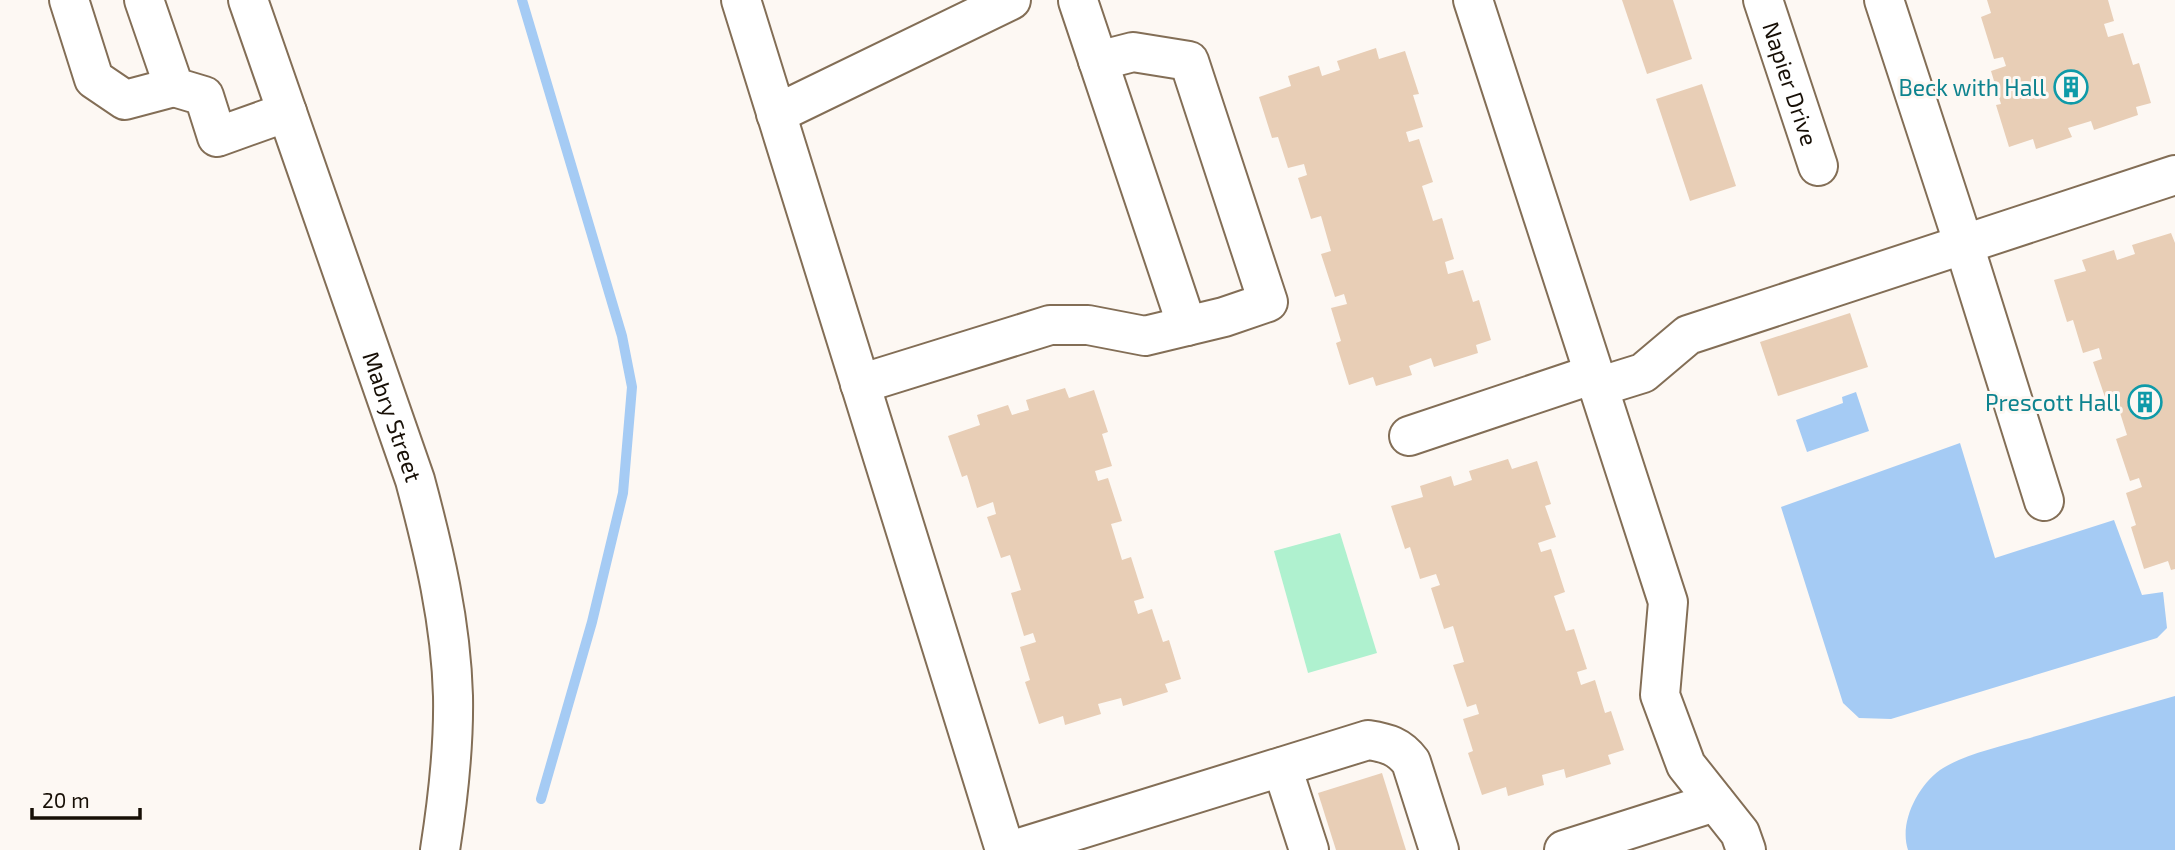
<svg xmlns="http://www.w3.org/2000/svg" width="2175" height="850" font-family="'Exo 2',sans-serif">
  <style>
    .green { fill: #aff1cf }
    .water { fill: #a5cbf4 }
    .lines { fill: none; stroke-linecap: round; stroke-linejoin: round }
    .stream { stroke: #a5cbf4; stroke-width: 10 }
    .building { fill: #e8ceb6 }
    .minor-casing { stroke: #836e56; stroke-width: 42 }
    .minor { stroke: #fff; stroke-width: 38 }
    .labels { text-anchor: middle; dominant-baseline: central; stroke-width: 6; stroke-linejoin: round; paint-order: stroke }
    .street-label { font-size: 23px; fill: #170f06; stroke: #fdf8f3 }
    .culture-label { font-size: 23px; fill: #0d838f; stroke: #fdf8f3; text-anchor: end }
  </style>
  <rect width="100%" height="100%" fill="#fdf8f3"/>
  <!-- green -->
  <polygon class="green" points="1340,533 1377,653 1308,673 1274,551"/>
  <!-- water -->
  <g class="water">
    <polygon points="1856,392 1869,431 1807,452 1796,420 1843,403 1842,397"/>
    <polygon points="1960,443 1995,558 2114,520 2142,595 2163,592 2167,628 2157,638 1891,719 1859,718 1843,703 1781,507"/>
    <path d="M2175,696V850H1908C1899,823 1917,787 1940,770C1960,756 2001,746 2026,739C2075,725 2125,710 2175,696Z"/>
  </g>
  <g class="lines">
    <!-- stream -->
    <polyline class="stream" points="522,0 622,336 632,387 623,493 592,622 541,799"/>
  </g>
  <!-- building -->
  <g class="building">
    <polygon points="1622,0 1673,0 1692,59 1647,74"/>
    <polygon points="1987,0 2108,0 2114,21 2104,24 2108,37 2123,33 2133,65 2139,63 2151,103 2136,107 2138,115 2094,130 2091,121 2068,128 2072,137 2036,149 2033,139 2009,147 1996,105 2001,104 1991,71 2006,66 2003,57 1994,59 1981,17 1991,13"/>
    <polygon points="1376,48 1379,59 1405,51 1419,94 1413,95 1423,127 1406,132 1409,142 1419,139 1433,182 1422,186 1433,221 1442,218 1454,259 1445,262 1448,274 1463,270 1473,302 1479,300 1491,340 1476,345 1478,353 1434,367 1431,358 1409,366 1412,375 1376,386 1373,377 1349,385 1336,343 1341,341 1331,308 1347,304 1344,294 1335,297 1321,254 1331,251 1321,216 1311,219 1298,178 1307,175 1304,164 1288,168 1278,137 1272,138 1259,97 1291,86 1288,76 1319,66 1322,76 1340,70 1337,61"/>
    <polygon points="1702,84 1736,186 1690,201 1656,99"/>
    <polygon points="2171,233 2175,243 2175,569 2171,570 2168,561 2144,569 2131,527 2136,525 2126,493 2142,487 2139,478 2130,481 2116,439 2127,435 2116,400 2107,403 2093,362 2102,359 2099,348 2083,353 2073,320 2067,322 2054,280 2086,271 2082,260 2114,250 2117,260 2135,254 2132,245"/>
    <polygon points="1850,313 1868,367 1778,396 1760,342"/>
    <polygon points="1065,388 1069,398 1094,390 1108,432 1102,434 1112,466 1095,471 1098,481 1108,478 1122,521 1111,524 1122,560 1131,557 1144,598 1134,601 1138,614 1152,609 1163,642 1169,640 1181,679 1165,684 1168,692 1123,706 1121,698 1098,704 1101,714 1065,725 1063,716 1039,724 1025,682 1030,680 1020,647 1036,642 1033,633 1024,636 1011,593 1021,590 1010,555 1001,558 987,517 996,514 993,502 977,508 967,475 962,477 948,436 980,425 977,415 1008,405 1012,415 1029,410 1026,400"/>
    <polygon points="1508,459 1512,469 1537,461 1551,504 1545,506 1556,537 1538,543 1541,552 1551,549 1565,592 1554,596 1566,631 1574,629 1587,669 1577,672 1581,685 1595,680 1605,713 1611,711 1624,750 1608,755 1611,764 1566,778 1564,769 1542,775 1544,785 1508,796 1506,787 1482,795 1468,753 1473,751 1463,719 1479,714 1476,704 1467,707 1453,665 1464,662 1453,626 1444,629 1431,588 1440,585 1436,574 1420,579 1410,547 1405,549 1391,506 1423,497 1420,486 1451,476 1454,486 1472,480 1469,471"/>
    <polygon points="1382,773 1406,850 1336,850 1318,793"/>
  </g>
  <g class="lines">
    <defs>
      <g id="minor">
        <polyline points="69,0 94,79 125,100 174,87"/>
        <polyline points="144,0 174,87 204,96 217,137 287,112"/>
        <path id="s1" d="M248,0L415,480C434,551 451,622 453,696C454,748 448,799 440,850"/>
        <polyline points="741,0 1005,850"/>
        <polyline points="1473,0 1668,602 1660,695 1686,765 1740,833 1746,850"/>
        <path id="s2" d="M1763,0L1818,166"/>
        <polyline points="1884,0 1964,245 2044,501"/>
        <polyline points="1078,1 1187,326"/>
        <polyline points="776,114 1011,0"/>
        <polyline points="860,384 1050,325 1088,325 1145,336 1224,317 1268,302 1189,61 1133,52 1098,61"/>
        <polyline points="1598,387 1643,373 1688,335 2175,175"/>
        <polyline points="1409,436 1594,374"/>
        <polyline points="1282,767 1309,850"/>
        <path d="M1013,850L1368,740C1387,743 1399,746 1411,762L1439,850"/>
        <polyline points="1564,850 1715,802"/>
      </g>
    </defs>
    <!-- minor casing -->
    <use href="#minor" class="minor-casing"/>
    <!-- minor -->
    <use href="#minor" class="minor"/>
  </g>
  <!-- icons -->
  <defs>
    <symbol id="building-ring" viewBox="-11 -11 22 22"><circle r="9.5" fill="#fdf8f3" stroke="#0f9aa8" stroke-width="1.5"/><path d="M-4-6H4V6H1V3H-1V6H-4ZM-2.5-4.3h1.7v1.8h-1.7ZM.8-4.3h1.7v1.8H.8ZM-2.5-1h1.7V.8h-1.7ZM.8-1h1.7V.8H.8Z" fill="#0f9aa8"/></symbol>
  </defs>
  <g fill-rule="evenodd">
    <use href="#building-ring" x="2052" y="68" width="38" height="38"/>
    <use href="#building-ring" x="2126" y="383" width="38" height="38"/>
  </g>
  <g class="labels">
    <!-- street labels -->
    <g class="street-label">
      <text stroke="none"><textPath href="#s2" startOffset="88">Napier Drive</textPath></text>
      <text stroke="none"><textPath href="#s1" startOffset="441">Mabry Street</textPath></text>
    </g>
    <!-- culture labels -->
    <g class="culture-label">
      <text x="2046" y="87">Beck with Hall</text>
      <text x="2120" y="402">Prescott Hall</text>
    </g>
  </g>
  <!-- scale -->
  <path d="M32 808v10h108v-10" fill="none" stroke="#170f06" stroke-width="3.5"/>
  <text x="42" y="808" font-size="21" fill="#170f06" stroke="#fdf8f3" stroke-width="5" paint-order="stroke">20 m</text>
</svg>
